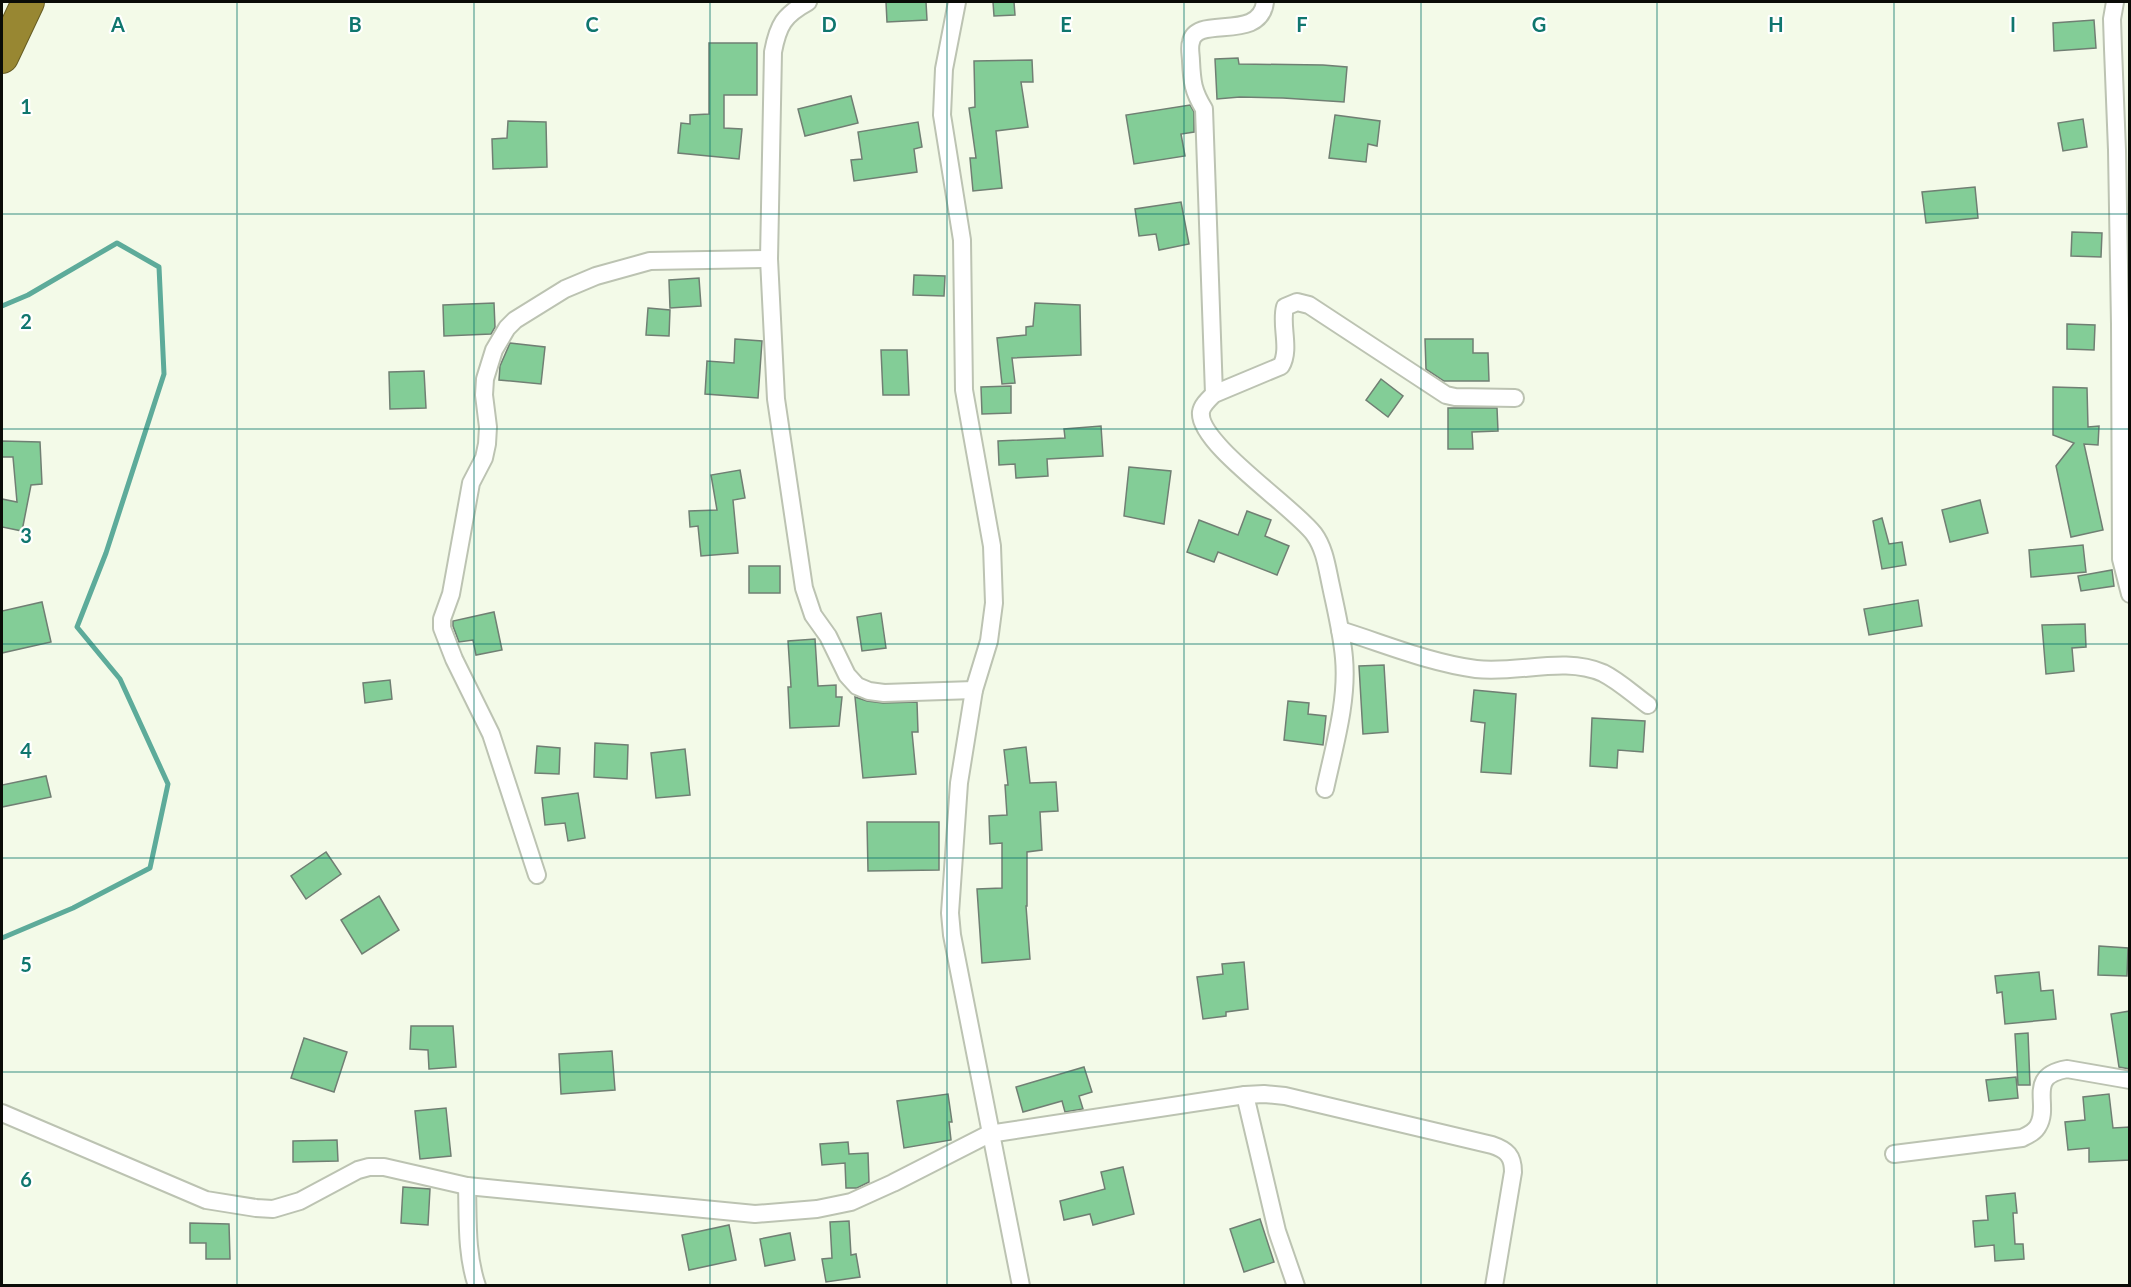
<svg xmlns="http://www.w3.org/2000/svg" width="2131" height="1287" font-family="Lato,sans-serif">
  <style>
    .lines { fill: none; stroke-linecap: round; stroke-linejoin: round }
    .stream { stroke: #5dab9a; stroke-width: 5 }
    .building { fill: #83cd97; stroke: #707f73; stroke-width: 1.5 }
    .street-casing { stroke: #bcc3b2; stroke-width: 20 }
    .highway-casing { stroke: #665c23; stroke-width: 34 }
    .street { stroke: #fff; stroke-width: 16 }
    .highway { stroke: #988732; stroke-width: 32 }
    .grid { fill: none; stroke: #0f766e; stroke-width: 1.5; stroke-opacity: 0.55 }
    .grid-label { font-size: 20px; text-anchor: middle; font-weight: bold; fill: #0f766e; stroke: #fff; stroke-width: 4.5; stroke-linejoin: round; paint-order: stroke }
  </style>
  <rect width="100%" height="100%" fill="#f3fae8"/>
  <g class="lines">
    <!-- stream -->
    <polyline class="stream" points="2,306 28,295 117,243 159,267 164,374 106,553 77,627 120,679 168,784 150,868 73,908 2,938"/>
  </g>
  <!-- building -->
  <g class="building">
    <polygon points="886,2 926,2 927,20 887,22"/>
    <polygon points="993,2 1014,2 1015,15 994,16"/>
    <polygon points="2094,20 2096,48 2054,51 2053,23"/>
    <polygon points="709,43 757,43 757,95 724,95 724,128 742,129 739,159 678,153 681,123 690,124 690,115 709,114"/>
    <polygon points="1238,58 1239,64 1323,65 1347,67 1344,102 1283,98 1240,97 1217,99 1215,59"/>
    <polygon points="1032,60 1033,82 1021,82 1028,127 996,131 1002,188 973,191 970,158 976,158 969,108 975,107 974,61"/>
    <polygon points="851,96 858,123 805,136 798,109"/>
    <polygon points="1190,105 1194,112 1194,132 1181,134 1185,156 1134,164 1126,115"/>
    <polygon points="1335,115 1380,121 1377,146 1368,144 1366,162 1329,158"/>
    <polygon points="2083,119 2087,147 2063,151 2058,123"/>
    <polygon points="508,121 546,122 547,167 493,169 492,139 507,138"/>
    <polygon points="918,122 922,147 914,149 917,172 854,181 851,160 862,159 858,132"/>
    <polygon points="1975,187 1978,218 1926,223 1922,192"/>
    <polygon points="1181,202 1189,244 1159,250 1156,234 1139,236 1135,209"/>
    <polygon points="2072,232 2102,233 2101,257 2071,256"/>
    <polygon points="914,275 945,276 944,296 913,295"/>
    <polygon points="699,278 701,306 670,308 669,280"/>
    <polygon points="494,303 495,327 491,334 444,336 443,305"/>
    <polygon points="1035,303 1080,305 1081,355 1012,358 1015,383 1002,384 997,338 1026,335 1026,327 1033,326"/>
    <polygon points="648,308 670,310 669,336 646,335"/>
    <polygon points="2067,324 2095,325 2094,350 2067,349"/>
    <polygon points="735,339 762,341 758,398 705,394 707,361 734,363"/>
    <polygon points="1425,339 1473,339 1473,353 1488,353 1489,381 1444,381 1426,369"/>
    <polygon points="510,343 545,347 541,384 499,380 500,366"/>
    <polygon points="881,350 907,350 909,395 883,395"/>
    <polygon points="424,371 426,408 390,409 389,372"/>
    <polygon points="1381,379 1403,396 1388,417 1366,400"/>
    <polygon points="1011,386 1011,413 982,414 981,387"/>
    <polygon points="2053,387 2087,388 2088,427 2099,426 2098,445 2084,444 2103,530 2071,537 2056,466 2074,443 2053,435"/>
    <polygon points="1448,408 1497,408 1498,431 1472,432 1473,449 1448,449"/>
    <polygon points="1101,426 1103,456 1047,459 1048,476 1016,478 1015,464 999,465 998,441 1065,438 1064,429"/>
    <polygon points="2,441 40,442 42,484 31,485 22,531 2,527 2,499 17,502 13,457 2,457"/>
    <polygon points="1129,467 1171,471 1164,524 1124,516"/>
    <polygon points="740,470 745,498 733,500 738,553 701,556 698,526 690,527 689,511 717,510 711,475"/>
    <polygon points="1980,500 1988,533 1950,542 1942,510"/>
    <polygon points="1247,511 1271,520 1265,536 1289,546 1277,575 1218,552 1214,562 1187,552 1199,520 1238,535"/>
    <polygon points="1882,518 1889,544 1902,542 1906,565 1882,569 1873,521"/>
    <polygon points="2083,545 2086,572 2031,577 2029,550"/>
    <rect x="749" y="566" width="31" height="27"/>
    <polygon points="2112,570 2114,586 2081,591 2078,576"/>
    <polygon points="1918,600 1922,626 1869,635 1864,609"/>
    <polygon points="42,602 51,642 2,653 2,611"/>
    <polygon points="494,612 502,650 476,655 473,640 459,642 453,626 453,621"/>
    <polygon points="881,613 886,648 862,651 857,617"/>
    <polygon points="2085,624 2086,647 2072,648 2074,671 2046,674 2042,625"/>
    <polygon points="815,639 818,686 836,685 836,697 842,697 839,726 790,728 788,687 791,687 788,641"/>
    <polygon points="1384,665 1388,732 1363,734 1359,666"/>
    <polygon points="390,680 392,699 365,703 363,683"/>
    <polygon points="1474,690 1516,694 1511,774 1481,772 1485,723 1471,721"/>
    <polygon points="855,697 867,701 883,703 917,702 918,732 912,732 916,774 863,778"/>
    <polygon points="1288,701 1309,703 1308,714 1326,716 1323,745 1284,740"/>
    <polygon points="1592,718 1645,721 1643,752 1618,750 1617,768 1590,766"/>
    <polygon points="595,743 628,745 627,779 594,777"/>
    <polygon points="537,746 560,748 559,774 535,773"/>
    <polygon points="1026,747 1030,783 1056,782 1058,811 1040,812 1042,850 1027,852 1027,906 1026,906 1030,959 982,963 977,889 1002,888 1002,843 990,844 989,816 1007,815 1005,785 1008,785 1004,750"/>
    <polygon points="685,749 690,795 656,798 651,753"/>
    <polygon points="46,776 51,797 2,807 2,785"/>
    <polygon points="578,793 585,838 568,841 565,823 545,825 542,798"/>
    <polygon points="867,822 939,822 939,870 868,871"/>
    <polygon points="326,852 341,874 306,899 291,876"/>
    <polygon points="379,896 399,930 362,954 341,920"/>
    <polygon points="2099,946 2128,948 2127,976 2098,975"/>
    <polygon points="1244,962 1248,1009 1226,1012 1226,1016 1203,1019 1197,977 1223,974 1222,964"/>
    <polygon points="2039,972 2041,991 2053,990 2056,1019 2005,1024 2002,992 1997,993 1995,976"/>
    <polygon points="2130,1011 2130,1069 2119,1067 2111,1014"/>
    <polygon points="411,1026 453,1026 456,1067 429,1069 428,1050 410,1049"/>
    <polygon points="2028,1033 2030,1085 2018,1085 2015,1034"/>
    <polygon points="304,1038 347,1052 334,1092 291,1078"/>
    <polygon points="612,1051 615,1090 561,1094 559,1054"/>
    <polygon points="1084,1067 1092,1092 1079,1096 1083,1109 1065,1112 1062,1101 1023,1112 1016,1087"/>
    <polygon points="2016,1077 2018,1098 1989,1101 1986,1080"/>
    <polygon points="948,1094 952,1122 949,1122 951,1140 904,1148 897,1101"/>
    <polygon points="2109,1094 2113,1128 2130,1127 2130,1160 2089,1162 2089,1148 2068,1150 2065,1122 2085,1120 2083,1097"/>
    <polygon points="446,1108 451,1156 420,1159 415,1111"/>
    <polygon points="337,1140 338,1161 293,1162 293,1141"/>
    <polygon points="848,1142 849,1154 868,1153 869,1182 857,1188 846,1188 845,1163 822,1165 820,1144"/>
    <polygon points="1123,1167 1134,1214 1093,1225 1090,1214 1064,1220 1060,1201 1105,1189 1101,1172"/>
    <polygon points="403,1187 430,1189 428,1225 401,1223"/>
    <polygon points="2015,1193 2017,1213 2013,1213 2015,1244 2023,1244 2024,1259 1995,1261 1994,1245 1975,1247 1973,1221 1988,1220 1986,1196"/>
    <polygon points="1260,1219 1274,1262 1244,1272 1230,1229"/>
    <polygon points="849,1221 851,1255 856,1254 860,1277 826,1282 822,1259 832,1258 830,1222"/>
    <polygon points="190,1223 229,1224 230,1259 206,1259 206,1243 190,1243"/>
    <polygon points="729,1225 736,1260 689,1270 682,1235"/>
    <polygon points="790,1233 795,1260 765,1266 760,1239"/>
  </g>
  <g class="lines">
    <defs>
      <g id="street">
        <path d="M808,2C784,15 778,25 773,52L769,259L776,399L804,588L813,615L828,636L847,675L857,686L869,691L884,693L974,690"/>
        <polyline points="957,2 944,69 942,115 962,240 964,390 992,546 994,603 989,641 974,690 959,783 950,913 952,935 1021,1286"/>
        <polyline points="2115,2 2112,19 2113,49 2117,150 2120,324 2121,559 2130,594"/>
        <path d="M1214,394L1204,109C1193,91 1192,82 1191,61C1191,55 1189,48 1191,42C1196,14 1260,43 1265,2"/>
        <path d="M1340,630C1385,644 1430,663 1476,669C1518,674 1564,656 1603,673C1619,681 1634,695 1648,705"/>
        <path d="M1325,789C1334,747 1348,701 1344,658C1342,634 1336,610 1331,586C1327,568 1325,549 1314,534C1294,507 1197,443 1201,412C1202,405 1209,399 1214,394L1281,366C1291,349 1280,325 1285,307L1297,302L1309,305L1446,395L1455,397L1515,398"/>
        <polyline points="537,875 491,734 454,659 442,628 442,619 451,594 471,483 484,458 487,444 488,427 484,395 485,379 494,350 507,328 515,320 565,289 596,276 650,261 769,259"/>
        <polyline points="1245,1095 1277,1231 1296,1286"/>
        <path d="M2,1113L206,1200L256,1208L273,1209L300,1201L358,1170L369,1167H384L467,1186L755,1214L817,1209L851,1202L893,1183L989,1134L1245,1095L1264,1094L1285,1096L1492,1145C1507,1150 1513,1156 1513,1172L1494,1286"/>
        <path d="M1894,1154L2022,1138C2028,1135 2035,1132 2038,1126C2051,1105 2025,1076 2067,1069L2130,1080"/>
        <path d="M467,1186C468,1219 466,1254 477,1286"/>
      </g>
      <polyline id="highway" points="2,57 28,2"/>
    </defs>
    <!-- street casing -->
    <use href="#street" class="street-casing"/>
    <!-- highway casing -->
    <use href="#highway" class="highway-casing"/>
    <!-- street -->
    <use href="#street" class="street"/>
    <!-- highway -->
    <use href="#highway" class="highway"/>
  </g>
  <!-- grid -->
  <path class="grid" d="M237,2V1286M474,2V1286M710,2V1286M947,2V1286M1184,2V1286M1421,2V1286M1657,2V1286M1894,2V1286M2,214H2130M2,429H2130M2,644H2130M2,858H2130M2,1072H2130"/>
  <g class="grid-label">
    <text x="118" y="32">A</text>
    <text x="355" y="32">B</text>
    <text x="592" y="32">C</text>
    <text x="829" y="32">D</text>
    <text x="1066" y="32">E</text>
    <text x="1302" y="32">F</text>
    <text x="1539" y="32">G</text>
    <text x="1776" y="32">H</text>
    <text x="2013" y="32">I</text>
    <text x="26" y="114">1</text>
    <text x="26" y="329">2</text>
    <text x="26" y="543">3</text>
    <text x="26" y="758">4</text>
    <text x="26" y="972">5</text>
    <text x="26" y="1187">6</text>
  </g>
  <!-- border -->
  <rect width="2131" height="1287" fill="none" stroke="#0a0c07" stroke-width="6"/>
</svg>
